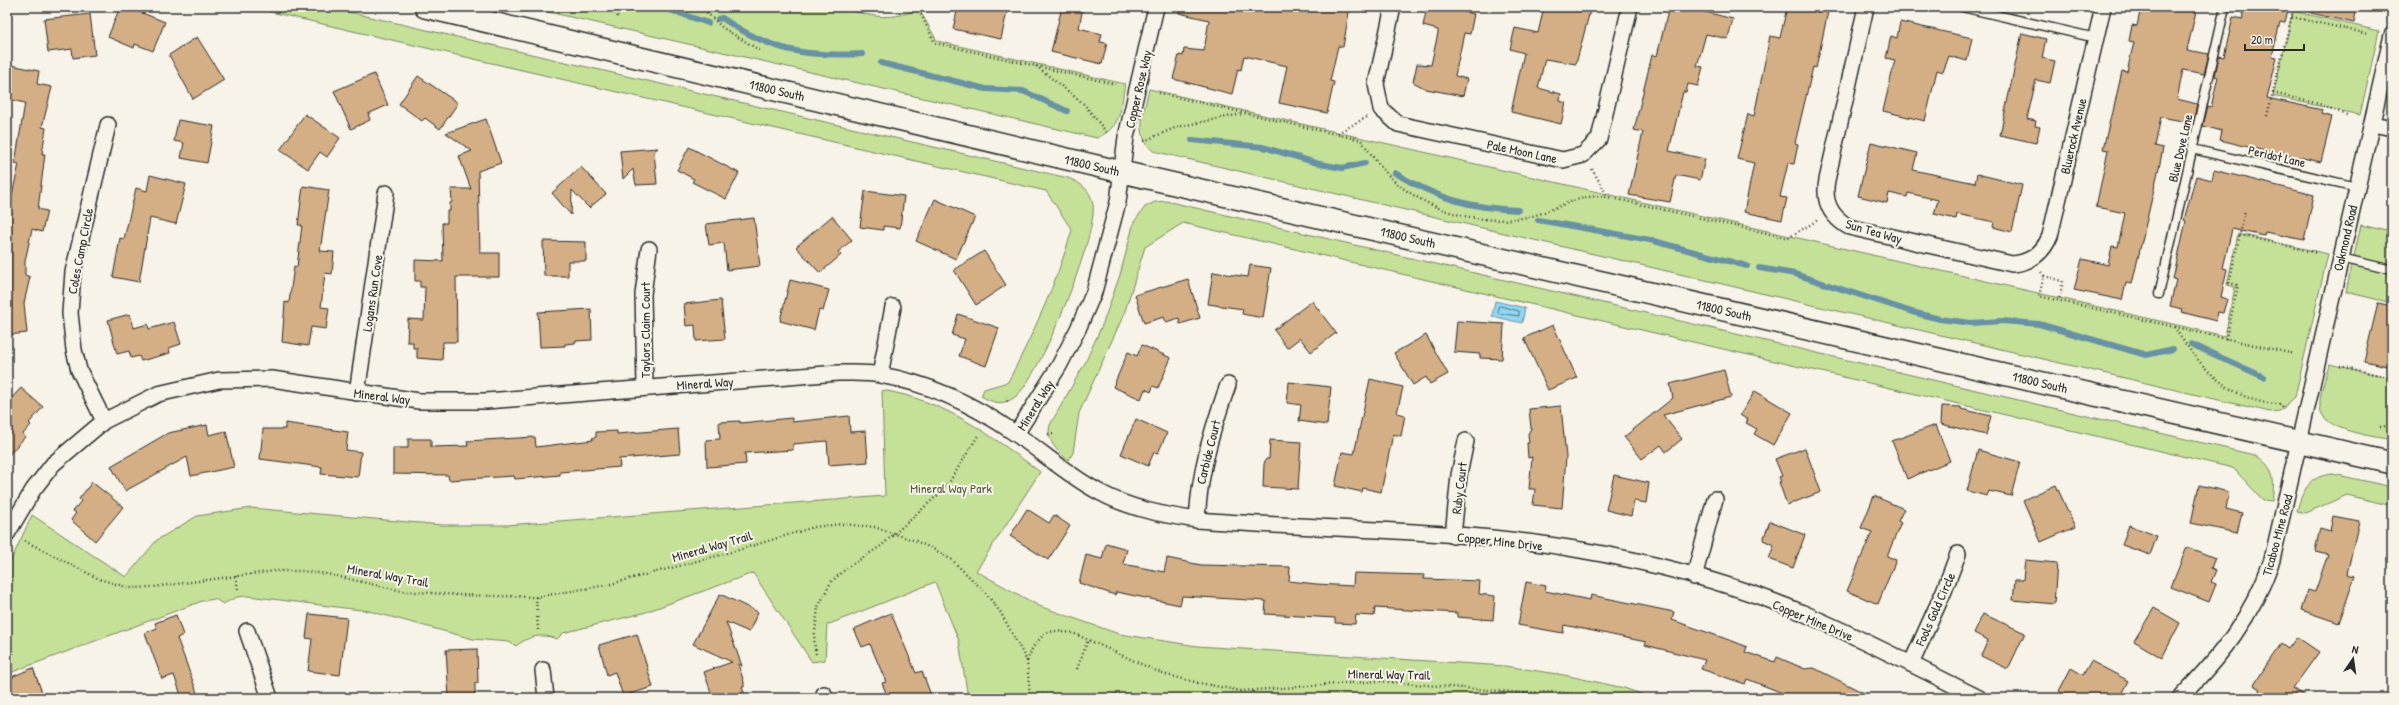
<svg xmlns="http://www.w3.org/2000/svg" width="2399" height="705" font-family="'Patrick Hand',sans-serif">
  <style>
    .green { fill: #c5e198; stroke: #788662 }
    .water { fill: #91d7f3; stroke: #6892a3 }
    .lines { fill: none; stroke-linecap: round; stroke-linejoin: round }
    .shore { stroke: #54707b; stroke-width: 1 }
    .stream { stroke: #6892a3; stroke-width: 6 }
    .building { fill: #d4ae85; stroke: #2b2b2b }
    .lane-casing { stroke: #2b2b2b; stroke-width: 11 }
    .street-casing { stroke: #2b2b2b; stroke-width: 18 }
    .secondary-casing { stroke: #2b2b2b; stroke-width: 24 }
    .path { stroke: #2b2b2b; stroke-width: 2.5; stroke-dasharray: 1 3; stroke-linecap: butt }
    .lane { stroke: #f7f3e8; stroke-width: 8 }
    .street { stroke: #f7f3e8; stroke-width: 15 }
    .secondary { stroke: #f7f3e8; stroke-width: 21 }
    .labels { text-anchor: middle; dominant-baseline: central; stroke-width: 4; stroke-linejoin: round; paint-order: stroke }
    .street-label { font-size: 13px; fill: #2b2b2b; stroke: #f7f3e8 }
    .park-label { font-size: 13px; fill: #525846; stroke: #f7f3e8 }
  </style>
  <rect width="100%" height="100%" fill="#f7f3e8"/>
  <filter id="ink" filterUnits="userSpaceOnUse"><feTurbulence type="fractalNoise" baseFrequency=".025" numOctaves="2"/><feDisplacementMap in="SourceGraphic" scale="8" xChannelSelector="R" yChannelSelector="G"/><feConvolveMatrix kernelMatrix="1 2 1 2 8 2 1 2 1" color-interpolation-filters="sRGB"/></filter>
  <g filter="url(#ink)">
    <!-- green -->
    <g class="green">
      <path d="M249,7H327L1068,178C1081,183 1091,190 1093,205C1098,234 1039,380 1015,397C1003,406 993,403 981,396L984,389L1008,382C1034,332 1056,284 1072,230L1046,191Z"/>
      <path d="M527,7H836C871,15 885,23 919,9L937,41L1125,84C1120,109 1123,126 1097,138Z"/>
      <polygon points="2293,11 2379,31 2360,115 2273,96"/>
      <path d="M1149,89L2225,336L2235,287L2227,285L2238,234L2328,254L2295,397L2280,411L2270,412L1153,151C1134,134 1144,111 1149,89Z"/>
      <path d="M1166,201L2254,455C2275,465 2275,482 2272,501L2263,500L2233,468L1183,223L1145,247L1124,314L1079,413L1073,453L1068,460C1057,451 1046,441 1050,425L1085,363L1103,323L1120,275L1134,222L1145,207L1155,202Z"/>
      <polygon points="2361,225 2392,232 2392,303 2346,292"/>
      <path d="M2329,364L2392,378V440C2373,436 2321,431 2320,407C2319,393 2326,376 2329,364Z"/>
      <path d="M882,390C946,401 989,434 1040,472L976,571L1039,606L1119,634L1197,646L1505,666L1564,675L1624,688L1652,698H1180L1113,694L1112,698H968L959,641L935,582L827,625L825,660L812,662L753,573L643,613L563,633L557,639C541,633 529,636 516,646L509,642L473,639L369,611L248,596L237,597L223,604L215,599L202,601L7,674V569L32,515L126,577L157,540L197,516L251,508L442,525H507L885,496Z"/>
      <path d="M2333,474L2392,487V506L2347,495L2306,513L2297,511C2302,491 2310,475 2333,474Z"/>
    </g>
    <!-- water -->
    <polygon class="water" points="1495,301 1525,308 1522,323 1492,316"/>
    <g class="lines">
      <!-- shore -->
      <polygon class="shore" points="1500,306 1519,311 1519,316 1498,313 1498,307"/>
      <!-- stream -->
      <g class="stream">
        <polyline points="661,7 708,23"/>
        <path d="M718,19L722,18C771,51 804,57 862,54"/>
        <polyline points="881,63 986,89 1023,91 1067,111"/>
        <polyline points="1192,140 1263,147 1320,164 1342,168 1365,163"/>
        <path d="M1395,173C1436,198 1470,208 1518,210"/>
        <polyline points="1538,220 1650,240 1747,266"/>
        <polyline points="1759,268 1795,274 1912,312 1940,319 1971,323 2002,321 2039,324 2146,355 2173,349"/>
        <polyline points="2191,344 2264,377"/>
      </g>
    </g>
    <!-- building -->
    <g class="building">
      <polygon points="120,7 127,7 165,22 153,51 135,44 134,48 108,37"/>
      <polygon points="958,7 1008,7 1001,39 953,29"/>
      <polygon points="1062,7 1083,7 1079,28 1102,34 1100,42 1107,43 1102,64 1051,52"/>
      <polygon points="1180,7 1350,7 1343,47 1338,46 1330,81 1334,82 1327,113 1279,103 1287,66 1244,56 1241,70 1238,69 1232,94 1173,79 1179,55 1183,56 1184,49 1204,51 1209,20 1179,13"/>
      <polygon points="1427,7 1456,7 1456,10 1474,14 1470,34 1464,33 1455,76 1467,79 1463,96 1426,89 1413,82 1417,64 1431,65 1438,33 1438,30 1423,26"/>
      <polygon points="1544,7 1591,7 1576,64 1545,59 1538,88 1561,94 1560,101 1566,103 1561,124 1511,112 1524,53 1510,49 1515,28 1538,33"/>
      <polygon points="1669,7 1686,7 1733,19 1728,39 1706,34 1697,66 1703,67 1698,86 1688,84 1686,92 1683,92 1669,151 1705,159 1700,180 1676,175 1670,202 1629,195 1643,132 1634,130 1652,55 1657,56"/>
      <polygon points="1787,7 1829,7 1816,68 1813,67 1795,143 1798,144 1794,164 1788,163 1780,197 1787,198 1782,220 1744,212 1754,163 1737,159 1748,114 1754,116 1770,36 1780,38"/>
      <polygon points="2141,7 2197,7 2187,50 2209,54 2204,74 2183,70 2177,99 2197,104 2193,123 2161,117 2155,146 2163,148 2160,163 2132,284 2126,283 2122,300 2074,290 2082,259 2108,265 2112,246 2118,247 2125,213 2096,207 2108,150 2103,149 2111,116 2112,116 2122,71 2127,72 2134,42 2129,41 2132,25 2137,26"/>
      <polygon points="2242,7 2289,7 2285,23 2280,22 2272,57 2277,58 2267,98 2322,110 2321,114 2332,117 2321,162 2289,155 2289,157 2220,140 2222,131 2203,126 2208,106 2211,107 2218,77 2215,76 2219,56 2224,57 2233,17 2243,19"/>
      <polygon points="2311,7 2357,7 2354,23 2311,13"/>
      <polygon points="90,14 95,55 73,58 72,49 48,52 44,19"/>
      <polygon points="1900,22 1972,38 1967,61 1949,56 1943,72 1937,70 1925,121 1883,111 1895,60 1886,58 1891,36 1897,38"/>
      <polygon points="2022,33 2046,39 2042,58 2055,61 2050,83 2036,80 2027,119 2036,121 2035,126 2040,127 2036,143 2000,135"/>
      <polygon points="197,37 224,80 193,99 169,55"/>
      <polygon points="7,64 39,71 37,84 52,87 42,127 46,128 42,154 45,154 38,209 47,211 42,232 32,229 25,261 25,275 30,277 24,303 27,333 7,335 7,217 19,164 15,163 25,103 7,99"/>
      <polygon points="374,74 388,105 368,114 370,120 351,129 334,91"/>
      <polygon points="418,76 458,103 440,129 425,118 422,121 399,104"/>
      <polygon points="305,114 340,138 327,157 320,152 308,169 280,150"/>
      <polygon points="486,119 501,163 478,171 480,253 499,253 499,277 456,277 457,342 443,342 442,360 417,358 417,348 413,348 413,342 407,342 408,319 424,320 425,287 420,287 420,281 415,281 415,260 443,261 442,223 447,223 447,211 450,211 450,203 452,202 451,189 471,189 459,156 472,151 446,133"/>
      <polygon points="178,120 214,126 207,163 181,158 184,143 174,141"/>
      <polygon points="1871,142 1917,153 1913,170 1975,183 1977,174 2022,185 2012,232 1993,227 1994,222 1957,214 1956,219 1934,214 1938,200 1908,193 1907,197 1889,193 1887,203 1858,196"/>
      <polygon points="689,147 739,173 726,199 692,182 694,179 677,170"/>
      <polygon points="658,148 654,151 657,184 636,185 633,169 623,179 620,151"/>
      <polygon points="581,167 606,194 589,208 572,190 571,215 552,193"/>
      <polygon points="2214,170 2314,195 2304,240 2265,232 2264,236 2232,229 2223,268 2227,269 2221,297 2227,299 2223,313 2218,312 2216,321 2181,312 2182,309 2170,306 2176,280 2173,279 2186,221 2184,220 2196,176 2212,180"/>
      <polygon points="150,175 186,184 176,224 150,218 139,282 113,277 120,238 124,239 136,188 147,191"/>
      <polygon points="303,186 329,190 320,251 334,252 332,274 325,273 321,307 329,308 326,329 311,327 308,346 282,342 285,302 289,303 294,266 297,267 302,225 298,225"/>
      <polygon points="865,191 904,196 900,228 883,226 883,230 860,227"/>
      <polygon points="935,199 975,217 956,259 916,241"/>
      <polygon points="832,216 852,240 838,252 841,255 820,273 796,247"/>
      <polygon points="754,218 760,266 727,270 724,243 709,245 706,224"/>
      <polygon points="543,241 586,242 586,261 568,261 568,276 544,276"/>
      <polygon points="984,251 1006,285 976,305 954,270"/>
      <polygon points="1250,265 1271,268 1263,318 1242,314 1243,309 1208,304 1213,272 1248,277"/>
      <polygon points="1188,279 1200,318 1180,324 1179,318 1166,322 1164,317 1144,323 1135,295"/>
      <polygon points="790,280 829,290 823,311 819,310 814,330 780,321"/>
      <polygon points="721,300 725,339 696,341 695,325 686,326 684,304"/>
      <polygon points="1312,301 1336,333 1311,352 1300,338 1287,348 1274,330"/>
      <polygon points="2378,303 2392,306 2392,367 2364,361"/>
      <polygon points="591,309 592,340 575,341 575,343 565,344 565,346 540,347 538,312"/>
      <polygon points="130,314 134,328 148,324 149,329 174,322 181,344 169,348 170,353 141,361 139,356 131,358 129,351 117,354 108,320"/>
      <polygon points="958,314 999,328 986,366 959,356 965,339 952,335"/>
      <polygon points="1457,321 1504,324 1502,359 1480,358 1480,354 1454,352"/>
      <polygon points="1553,325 1577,378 1548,390 1524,338"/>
      <polygon points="1426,335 1448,374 1430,384 1426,377 1413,385 1394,353"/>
      <polygon points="1142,345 1171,358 1158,388 1153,386 1151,392 1145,389 1141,399 1113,387 1128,352 1137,356"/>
      <polygon points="1724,370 1731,397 1663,415 1682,439 1666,452 1661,445 1642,459 1624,437 1673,398 1670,384"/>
      <polygon points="1370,379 1403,387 1397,413 1405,415 1401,436 1393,434 1381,492 1363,488 1362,492 1335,486 1342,452 1354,454"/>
      <polygon points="1289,382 1331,387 1327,425 1299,421 1301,405 1287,403"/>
      <polygon points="21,388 43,407 29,423 31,425 23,434 25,437 7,457 7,403"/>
      <polygon points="1755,391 1792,413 1773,445 1754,434 1757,429 1746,423 1748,420 1740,415"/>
      <polygon points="1561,406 1566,457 1562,508 1533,505 1535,489 1529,489 1532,457 1528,458 1527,443 1529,443 1528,434 1531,428 1529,409"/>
      <polygon points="1942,406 1961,407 1961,409 1991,416 1986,435 1941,424"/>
      <polygon points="849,416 850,432 866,431 868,462 829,465 827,441 793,444 793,450 745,453 746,464 707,467 706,440 720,439 719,422 740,421 740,423 792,418 792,422"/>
      <polygon points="1136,419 1167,433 1158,453 1154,452 1148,466 1121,454"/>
      <polygon points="285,423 348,432 346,450 361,452 358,477 321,474 322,467 260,459 263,429 285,429"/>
      <polygon points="207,425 209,435 226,431 234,467 191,476 187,457 125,491 111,466 168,433"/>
      <polygon points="1936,425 1950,461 1907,479 1892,441"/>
      <polygon points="678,429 680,454 619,459 620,467 560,472 560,475 515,479 514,476 449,480 448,475 393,474 393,448 408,448 408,439 431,439 431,447 468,446 467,441 535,437 536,447 593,440 592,438 596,437 596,432 617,431 617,434"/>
      <polygon points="1270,440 1301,442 1298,489 1263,487 1264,464 1266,459 1269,459"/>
      <polygon points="1805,448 1821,492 1787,505 1779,482 1781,482 1779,477 1782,476 1775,459"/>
      <polygon points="1978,450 2020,462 2011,496 1989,491 1987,496 1967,491"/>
      <polygon points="1614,475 1649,483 1646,503 1634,501 1631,516 1606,510"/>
      <polygon points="92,482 123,507 95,541 71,520 76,513 73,511 81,501 79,499"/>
      <polygon points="2056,485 2075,527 2041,542 2023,500"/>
      <polygon points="2199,485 2229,492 2226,509 2242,513 2237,533 2191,523"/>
      <polygon points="1874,496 1904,509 1898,521 1901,523 1887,556 1896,560 1878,604 1847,591 1872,532 1861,528"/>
      <polygon points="1027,509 1049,523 1054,515 1070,526 1048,560 1010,536"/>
      <polygon points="2333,516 2359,521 2347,574 2355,576 2339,623 2301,610 2308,590 2315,592 2328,554 2315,551 2320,528 2330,531"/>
      <polygon points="1770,521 1805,535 1793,568 1769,559 1774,545 1763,540"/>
      <polygon points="2129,525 2157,536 2150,555 2122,545"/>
      <polygon points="1106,543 1127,549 1123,564 1164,572 1167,558 1201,565 1290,567 1289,581 1316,584 1353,586 1354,573 1425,575 1424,579 1480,581 1479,594 1495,596 1493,620 1457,617 1457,613 1375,608 1374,616 1356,615 1355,624 1335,623 1335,618 1265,614 1266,601 1182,596 1180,605 1116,592 1115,595 1079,583 1086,555 1102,559"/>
      <polygon points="2187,547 2215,558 2211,568 2216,570 2211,582 2216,584 2209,602 2171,587"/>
      <polygon points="2025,560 2057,563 2054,604 2013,600 2015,580 2023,580"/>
      <polygon points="1526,582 1546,586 1545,591 1590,600 1591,595 1674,612 1672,620 1735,642 1747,647 1745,652 1775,662 1777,657 1805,669 1814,668 1874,698 1795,698 1747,679 1745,684 1701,669 1705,660 1645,645 1646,642 1564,625 1563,633 1518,625"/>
      <polygon points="720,594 758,612 749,632 726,622 742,666 738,664 744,682 744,687 742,687 746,698 713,698 704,672 732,662 693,644"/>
      <polygon points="2154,608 2180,623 2162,658 2134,641"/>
      <polygon points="891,613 916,673 922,671 932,698 888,698 882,683 886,682 870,644 862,647 854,629"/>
      <polygon points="309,614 347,618 340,675 308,671 312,639 306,638"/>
      <polygon points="1983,614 2025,633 2008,669 1981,656 1988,640 1974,633"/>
      <polygon points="176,615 183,635 177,638 199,698 182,698 174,675 162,679 145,633 157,628 155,623"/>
      <polygon points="637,634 653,687 623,696 615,672 607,675 599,645"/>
      <polygon points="2297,637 2319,652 2293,688 2308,698 2255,698 2261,689 2254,685 2269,661 2281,644 2288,649"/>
      <polygon points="477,649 478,683 475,683 475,698 449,698 446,650"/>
      <polygon points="2091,661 2129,681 2120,698 2072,698 2059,691 2071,668 2083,675"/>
      <polygon points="33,668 44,698 7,698 7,679"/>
    </g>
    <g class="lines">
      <defs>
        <g id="lane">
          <polyline points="1962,7 2096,38"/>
          <polyline points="2192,149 2357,187"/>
          <polyline points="2341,258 2392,270"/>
          <polyline points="2159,294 2225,7"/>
        </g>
        <g id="street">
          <polyline points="1393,7 1376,84 1381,109 1398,124 1563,160 1583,155 1599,139 1630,7"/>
          <path d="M1866,7L1827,180C1823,201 1830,216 1849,227L2012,264C2030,263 2043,253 2050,236L2103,7"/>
          <polyline points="2373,124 2392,128"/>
          <polyline points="880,375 893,307"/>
          <polyline points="645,387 643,294 649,249"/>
          <polyline points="357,393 386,193"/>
          <polyline points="104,421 79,370 74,350 70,313 73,272 108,125"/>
          <polyline points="1016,434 1059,366 1078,329 1094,292 1118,202 1126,137 1156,7"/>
          <path d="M1197,520C1200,469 1211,433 1228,385"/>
          <path d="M7,534L33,490L53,464L104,421L158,394L219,380L272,379L419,401H486L838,373C852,373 867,372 880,375C929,383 976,406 1016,434C1045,454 1070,477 1101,493C1131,509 1164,515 1197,520C1322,530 1450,528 1575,549C1652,562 1731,583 1803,613C1863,639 1921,669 1979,698"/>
          <polyline points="1453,536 1459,475 1466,441"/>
          <polyline points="1694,577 1715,499"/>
          <polyline points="247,631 270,698"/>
          <polyline points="1911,664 1944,591 1958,554"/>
          <polyline points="543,670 546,698"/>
          <polyline points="823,698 824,694"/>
          <path d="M2180,698C2222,654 2252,618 2272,560L2392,35"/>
        </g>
        <polyline id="secondary" points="425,7 1122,172 2392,463"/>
      </defs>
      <!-- lane casing -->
      <use href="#lane" class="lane-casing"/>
      <!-- street casing -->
      <use href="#street" class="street-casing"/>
      <!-- secondary casing -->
      <use href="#secondary" class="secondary-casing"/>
      <!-- path -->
      <g class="path">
        <polyline points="609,7 619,18"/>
        <polyline points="701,7 723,28 761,51"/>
        <polyline points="919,11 935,43 1115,84"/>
        <polyline points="2292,17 2369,34"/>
        <polyline points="1036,66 1084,104 1107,133"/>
        <path d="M1159,93L1361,140C1373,157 1386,176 1403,188C1441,216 1491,227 1536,215C1562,207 1580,193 1608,197L1788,238L1818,220"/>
        <polyline points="2273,93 2319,104 2349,116"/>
        <polyline points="2267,116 2294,7"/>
        <polyline points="1338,133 1367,117"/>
        <polyline points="1144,141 1177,127 1242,114"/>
        <polyline points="1592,169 1608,197"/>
        <polyline points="2240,235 2317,253"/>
        <polyline points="2041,272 2044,276 2039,296 2294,354"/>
        <polyline points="2044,276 2063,281 2059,300"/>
        <path d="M2174,327C2199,366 2232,404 2281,404L2284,409"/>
        <polyline points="2226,339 2238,285 2229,283 2245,211"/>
        <polyline points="2340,366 2392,378"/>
        <polyline points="1005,397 1008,403"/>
        <polyline points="2380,427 2392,425"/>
        <polyline points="1048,434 1053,434"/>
        <polyline points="25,541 99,579 130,588 153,587 275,571 302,571 327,574 402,591 459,595 536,597 607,585 735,551 814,527 842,524 874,527 916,541 935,550 952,560 985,592 1001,613 1027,661 1030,698"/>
        <polyline points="236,576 238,590"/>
        <polyline points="536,597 538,630"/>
        <polyline points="816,654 814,640 818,607 831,582 848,567 881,546 939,494 950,481 979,434"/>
        <polyline points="1027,661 1033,647 1045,633 1055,631 1073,633 1163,674 1199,683 1242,691 1377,681 1525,693 1551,691 1599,698"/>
        <polyline points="1077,669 1088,640"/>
        <polyline points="1253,691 1253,698"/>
        <polyline points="1525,693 1527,698"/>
        <polyline points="1030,695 1055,695 1055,698"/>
      </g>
      <!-- lane -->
      <use href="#lane" class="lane"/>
      <!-- street -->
      <use href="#street" class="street"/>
      <!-- secondary -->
      <use href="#secondary" class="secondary"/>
    </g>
  </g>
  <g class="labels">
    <!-- street labels -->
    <g class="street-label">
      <text transform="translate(1138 89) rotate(-77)">Copper Rose Way</text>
      <text transform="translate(777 90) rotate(13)">11800 South</text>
      <text transform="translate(2073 136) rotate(-77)">Bluerock Avenue</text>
      <text transform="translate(2180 148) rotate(-77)">Blue Dove Lane</text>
      <text transform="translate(1522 151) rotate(12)">Pale Moon Lane</text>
      <text transform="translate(2277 156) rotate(13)">Peridot Lane</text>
      <text transform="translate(1092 165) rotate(13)">11800 South</text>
      <text transform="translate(1874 231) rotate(16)">Sun Tea Way</text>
      <text transform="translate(1408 237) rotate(13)">11800 South</text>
      <text transform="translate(2345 238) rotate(-77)">Oakmond Road</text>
      <text transform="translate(80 251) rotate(-79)">Coles Camp Circle</text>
      <text transform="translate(372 293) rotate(-82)">Logans Run Cove</text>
      <text transform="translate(1724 310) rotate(13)">11800 South</text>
      <text transform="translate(645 330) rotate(-90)">Taylors Claim Court</text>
      <text transform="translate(2040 382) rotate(13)">11800 South</text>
      <text transform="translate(705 383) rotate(-4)">Mineral Way</text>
      <text transform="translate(382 396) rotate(7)">Mineral Way</text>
      <text transform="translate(1035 405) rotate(-58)">Mineral Way</text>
      <text transform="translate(1208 452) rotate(-76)">Carbide Court</text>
      <text transform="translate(1459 488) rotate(-83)">Ruby Court</text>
      <text transform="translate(2277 535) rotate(-75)">Ticaboo Mine Road</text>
      <text transform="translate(1500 541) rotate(6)">Copper Mine Drive</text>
      <text transform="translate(712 546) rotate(-16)">Mineral Way Trail</text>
      <text transform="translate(388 575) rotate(10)">Mineral Way Trail</text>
      <text transform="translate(1935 609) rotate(-66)">Fools Gold Circle</text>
      <text transform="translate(1813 620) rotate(23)">Copper Mine Drive</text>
      <text transform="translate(1389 674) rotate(1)">Mineral Way Trail</text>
    </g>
    <!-- park labels -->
    <g class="park-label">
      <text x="951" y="488">Mineral Way Park</text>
    </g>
  </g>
  <!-- margin -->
  <rect width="2399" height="705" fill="none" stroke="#f7f3e8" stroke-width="24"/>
  <rect x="12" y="12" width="2375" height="681" fill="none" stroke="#2b2b2b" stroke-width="1.5" filter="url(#ink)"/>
  <!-- north arrow -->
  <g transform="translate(2353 659) rotate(13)" stroke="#f7f3e8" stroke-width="3" paint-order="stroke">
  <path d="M0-3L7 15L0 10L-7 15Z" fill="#2b2b2b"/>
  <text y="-6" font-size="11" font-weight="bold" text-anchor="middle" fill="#2b2b2b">N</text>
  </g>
  <!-- scale -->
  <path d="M2245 44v6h59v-6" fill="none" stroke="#2b2b2b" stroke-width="2"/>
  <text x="2251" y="44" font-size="12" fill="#2b2b2b" stroke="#f7f3e8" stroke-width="3" paint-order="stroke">20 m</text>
</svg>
